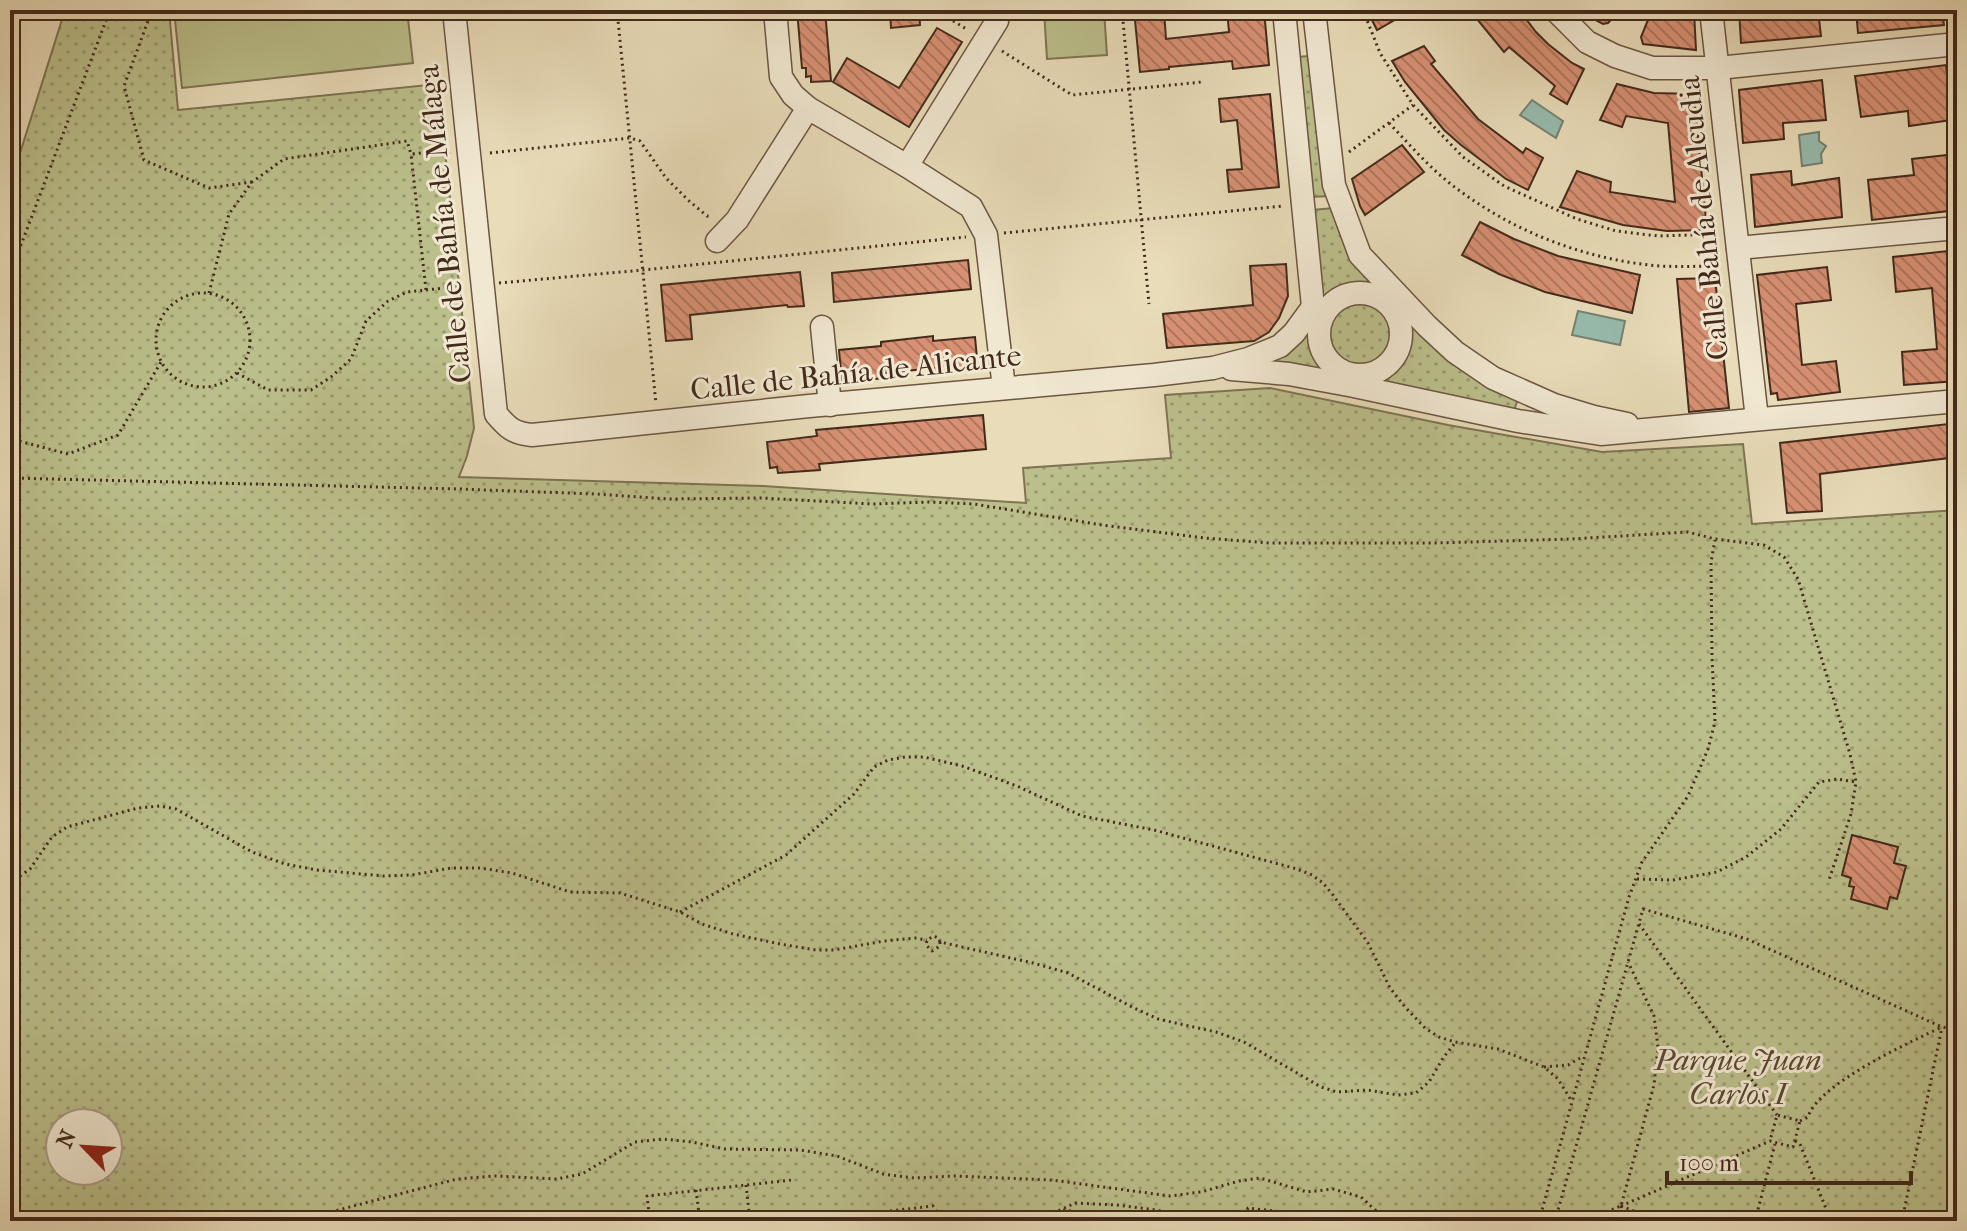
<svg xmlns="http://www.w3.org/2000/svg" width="1967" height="1231" font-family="'IM FELL French Canon',serif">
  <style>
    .green { fill: url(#green-dots); stroke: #7f7453; stroke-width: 2; fill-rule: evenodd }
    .pitch { fill: #bbbf8b; stroke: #7f7453; stroke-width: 2 }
    .water { fill: #97bcad; stroke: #758273; stroke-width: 2 }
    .building { fill: url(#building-back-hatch); stroke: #432a1b; stroke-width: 2 }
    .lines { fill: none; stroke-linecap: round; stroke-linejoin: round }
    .minor-casing { stroke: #6c5642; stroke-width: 25 }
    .path { stroke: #432a1b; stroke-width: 3; stroke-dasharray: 2 4; stroke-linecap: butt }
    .minor { stroke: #f1e8d2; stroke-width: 22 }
    .labels { text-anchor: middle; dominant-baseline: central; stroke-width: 6; stroke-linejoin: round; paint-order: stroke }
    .street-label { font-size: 30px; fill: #432a1b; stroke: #f1e8d2 }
    .park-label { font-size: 30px; font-style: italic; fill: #5b4831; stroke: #f1e8d2 }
  </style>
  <defs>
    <pattern id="green-dots" width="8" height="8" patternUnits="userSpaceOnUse" patternTransform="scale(2)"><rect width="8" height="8" fill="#bbbf8b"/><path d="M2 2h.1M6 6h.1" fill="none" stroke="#9a9b71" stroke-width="1.8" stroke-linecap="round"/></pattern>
    <pattern id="building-back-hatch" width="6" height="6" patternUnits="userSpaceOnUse" patternTransform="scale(2)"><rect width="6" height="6" fill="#d89174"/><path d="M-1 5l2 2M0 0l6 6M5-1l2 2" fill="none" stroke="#b1775e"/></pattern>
  </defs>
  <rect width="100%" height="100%" fill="#e9dcb9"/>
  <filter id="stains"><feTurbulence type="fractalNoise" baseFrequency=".0025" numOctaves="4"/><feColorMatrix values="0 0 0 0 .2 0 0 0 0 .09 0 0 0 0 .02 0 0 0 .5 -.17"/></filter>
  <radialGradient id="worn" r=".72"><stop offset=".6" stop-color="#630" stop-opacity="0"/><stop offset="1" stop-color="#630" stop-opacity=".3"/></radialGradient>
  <!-- green -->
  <g class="green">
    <path d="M65,10H169L178,110L438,84L474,428L467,456L459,477L763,486L1026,503L1023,468L1171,458L1165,395L1270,388L1448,425L1602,452L1743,444L1752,524L1957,510V1221H10V185ZM60,1123H108V1171H60Z"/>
    <polygon points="1309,56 1329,196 1311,197 1297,57"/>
    <polygon points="1334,208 1360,267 1370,284 1369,288 1344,292 1325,303 1322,301 1312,210"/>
    <circle cx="1361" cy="334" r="36"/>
    <path d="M1405,317L1519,396L1512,416L1369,381L1370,378C1390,372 1404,357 1406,337C1407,330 1405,324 1405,317Z"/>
    <polygon points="1310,326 1313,327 1316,331 1317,347 1329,367 1327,373 1268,367 1268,360"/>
  </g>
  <!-- pitch -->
  <g class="pitch">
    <polygon points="174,10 407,10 413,63 182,88"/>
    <polygon points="1044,10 1104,10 1107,55 1047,59"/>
  </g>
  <!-- water -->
  <g class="water">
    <polygon points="1532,100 1563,121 1556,138 1520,115"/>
    <polygon points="1819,132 1819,141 1826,146 1821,154 1822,163 1802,166 1799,135"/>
    <polygon points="1578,311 1625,321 1620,345 1572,335"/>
  </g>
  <!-- building -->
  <g class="building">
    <polygon points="797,10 825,10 831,81 811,82 811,76 806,77 806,68 802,68"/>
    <polygon points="890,10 919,10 920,25 891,28"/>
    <polygon points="1134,10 1164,10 1166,39 1229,32 1227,10 1264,10 1269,65 1233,69 1232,61 1169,67 1169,69 1140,72"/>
    <polygon points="1367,10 1412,10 1377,30"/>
    <polygon points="1496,10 1519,10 1536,32 1548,44 1572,63 1584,69 1567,104 1550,94 1555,86 1509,47 1504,52 1477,19"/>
    <polygon points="1577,10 1620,10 1608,23 1603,24"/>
    <polygon points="1652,10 1694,10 1696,50 1643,44 1641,37"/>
    <polygon points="1739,10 1818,10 1821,36 1741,43"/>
    <polygon points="1856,10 1942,10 1944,25 1858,33"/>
    <polygon points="937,28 962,42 909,127 833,82 847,58 899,88"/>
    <polygon points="1424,46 1435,61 1431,64 1478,119 1523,153 1526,148 1543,158 1528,190 1506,179 1461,145 1444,130 1405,82 1392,61"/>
    <polygon points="1946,65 1952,120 1909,126 1908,111 1861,117 1855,76"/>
    <polygon points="1822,80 1826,120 1783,123 1784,139 1743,143 1739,90"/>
    <polygon points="1617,84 1654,93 1694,94 1707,230 1667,231 1623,225 1560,207 1577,171 1611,182 1610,192 1675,202 1668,123 1626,116 1622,127 1600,120"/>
    <polygon points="1270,94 1279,187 1229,192 1227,170 1242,169 1237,120 1221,122 1219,99"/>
    <polygon points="1402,145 1424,172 1365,215 1360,206 1352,179"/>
    <polygon points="1955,154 1957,210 1872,220 1868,180 1914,175 1912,159"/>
    <polygon points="1791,171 1792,185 1839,178 1842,217 1755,227 1751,175"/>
    <polygon points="1480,222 1514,239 1558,256 1640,275 1632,313 1545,292 1499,274 1462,255"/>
    <polygon points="1957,250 1957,381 1904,385 1902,352 1937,349 1932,288 1896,292 1893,257"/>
    <polygon points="968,260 971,289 834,302 832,273"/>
    <polygon points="1286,264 1288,296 1279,318 1269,332 1254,341 1167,348 1163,314 1253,305 1250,266"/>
    <polygon points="1827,267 1831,300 1796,304 1802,365 1836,361 1840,392 1778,400 1777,393 1771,394 1757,275"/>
    <polygon points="800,272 804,306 788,307 787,305 690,315 692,339 666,341 661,285"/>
    <polygon points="1715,278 1729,408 1689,412 1677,279"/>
    <polygon points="933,336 933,341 975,337 978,369 936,373 935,368 885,373 885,378 842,382 839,350 881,346 881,342"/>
    <polygon points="983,415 986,449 819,464 820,470 778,473 777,467 770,468 767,442 817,436 816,430"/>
    <polygon points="1957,423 1957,457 1820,474 1822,511 1787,513 1780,443"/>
    <polygon points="1852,835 1898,847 1894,863 1906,866 1897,899 1890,897 1887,909 1851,899 1854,887 1849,886 1851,878 1842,875"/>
  </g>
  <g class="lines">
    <defs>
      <g id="minor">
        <path d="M454,10L496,414C508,428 513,433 532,435L809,406L1154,375L1213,368L1248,359L1280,346L1294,333L1313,307"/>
        <polyline points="775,10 781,77 793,95 808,108 907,166 971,207 986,235 1004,388"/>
        <polyline points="1284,10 1313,307"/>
        <polyline points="1314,10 1334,185 1360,255 1427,326 1455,352 1493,378 1554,405 1594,417 1627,424"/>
        <polyline points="1555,10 1587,42 1615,56 1652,68 1718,68 1957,44"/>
        <polyline points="1711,10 1757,419"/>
        <polyline points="907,166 997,21"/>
        <polyline points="717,241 737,220 808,108"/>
        <polyline points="1738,248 1957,228"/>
        <circle cx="1360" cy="334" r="41"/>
        <polyline points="822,327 830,405"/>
        <polyline points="1231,369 1289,374 1354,386 1518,421 1601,434 1957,401"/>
      </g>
    </defs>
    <!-- minor casing -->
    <use href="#minor" class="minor-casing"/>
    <!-- path -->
    <g class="path">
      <polyline points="152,10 124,86 144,160 209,188 252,182"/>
      <polyline points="617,10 656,404"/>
      <polyline points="939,10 942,14 968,30"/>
      <polyline points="1122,10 1149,304"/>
      <polyline points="1363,10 1380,53 1413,105 1463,157 1504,186 1577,219 1616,231 1658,236 1719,234"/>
      <polyline points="1002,51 1072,95 1202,82"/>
      <path d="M1389,123C1411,146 1433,172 1460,191C1513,230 1575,255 1641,264C1667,268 1694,266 1721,266"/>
      <polyline points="1349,152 1413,105"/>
      <polyline points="490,153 630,138 640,141 666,178 688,200 707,216 712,216"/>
      <polyline points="1004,233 1283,206"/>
      <polyline points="10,274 110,10"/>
      <polyline points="499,283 643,270 966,237"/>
      <polyline points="426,290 463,286"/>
      <polyline points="209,293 229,214 252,182 284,159 407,141 411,154 443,151 451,155"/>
      <circle cx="203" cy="340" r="47"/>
      <polyline points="237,373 268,390 311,390 331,377 351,359 366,321 388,301 407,292 426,290 411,154"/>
      <polyline points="10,434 19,441 68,454 118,435 161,362"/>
      <polyline points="10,478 459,489 596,494 668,499 761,498 873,504 928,502 974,504 1102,525 1204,538 1270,543 1435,543 1571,539 1688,532 1715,539 1764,545 1784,557 1798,579 1850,754 1856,782 1851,814 1829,880"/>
      <polyline points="1637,879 1673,880 1717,872 1746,857 1781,829 1819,782 1837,779 1856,782"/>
      <polyline points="10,883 30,869 52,837 67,827 138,808 160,806 176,809 252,852 285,864 317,870 384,876 412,875 451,868 480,868 512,873 570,892 620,893 680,912 702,924 733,934 780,944 816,950 834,950 884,941 915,938 927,940"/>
      <polyline points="680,912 786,855 854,794 874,767 888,760 905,757 924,757 962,766 1017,786 1082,816 1154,830 1297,869 1312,875 1323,883 1333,895 1368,943 1390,988 1405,1007 1425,1028 1439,1037 1455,1042 1498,1049 1544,1067 1558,1079 1571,1100"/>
      <polyline points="1639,924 1777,1115"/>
      <polyline points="940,942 940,946 932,951 926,945 927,940 934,936 938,938 940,942 1033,963 1068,973 1134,1008 1158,1019 1216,1032 1244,1042 1321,1087 1337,1092 1367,1090 1398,1095 1416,1093 1429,1082 1443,1058 1455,1043"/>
      <polyline points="1544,1067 1568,1065 1582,1057"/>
      <path d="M1800,1121L1808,1117C1818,1084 1910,1042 1942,1027"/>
      <polyline points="1795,1141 1800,1144 1831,1221"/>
      <polyline points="746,1185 750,1221"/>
      <polyline points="696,1190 700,1221"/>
      <polyline points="1621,1206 1770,1141 1793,1147 1800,1121 1777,1115 1770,1141"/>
      <polyline points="1621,1206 1659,1221"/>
      <polyline points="1621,1206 1623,1221"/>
      <polyline points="1063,1210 1155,1221"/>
      <polyline points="1257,1211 1292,1221"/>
      <polyline points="296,1221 457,1179 495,1176 557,1179 582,1174 635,1142 663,1139 692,1142 725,1149 800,1150 837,1156 883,1174 914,1178 955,1176 1052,1180 1170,1196 1201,1192 1239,1181 1260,1178 1307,1192 1333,1189 1361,1197 1383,1217 1401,1221"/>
      <polyline points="650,1221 647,1196 792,1180"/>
      <polyline points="822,1221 821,1219 933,1206 943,1221"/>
      <polyline points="1037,1221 1075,1203 1116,1205 1156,1210 1209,1221"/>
      <polyline points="1243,1221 1248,1208 1327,1217 1341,1221"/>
      <polyline points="1539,1221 1629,897 1642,862 1688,796 1708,749 1715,722 1712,657 1711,562 1715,540"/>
      <polyline points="1555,1221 1643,909 1747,939 1942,1027 1957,1030"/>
      <polyline points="1584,1221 1621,1206 1654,1085 1658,1047 1654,1016 1628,962"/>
      <polyline points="1755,1221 1775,1144"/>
      <polyline points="1902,1221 1942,1027"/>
      <polyline points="1955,1221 1957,1210"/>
    </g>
    <!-- minor -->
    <use href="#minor" class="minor"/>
  </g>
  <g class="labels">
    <!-- street labels -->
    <g class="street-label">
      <text transform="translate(1704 218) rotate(-96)">Calle Bahía de Alcudia</text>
      <text transform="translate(445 224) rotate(-96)">Calle de Bahía de Málaga</text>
      <text transform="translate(856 373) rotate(-6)">Calle de Bahía de Alicante</text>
    </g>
    <!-- park labels -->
    <g class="park-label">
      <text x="1738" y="1060">Parque Juan<tspan x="1738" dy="34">Carlos I</tspan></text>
    </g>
  </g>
  <!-- margin -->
  <rect width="1967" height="1231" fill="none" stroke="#e9dcb9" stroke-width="40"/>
  <rect x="12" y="12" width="1943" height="1207" fill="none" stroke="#432a1b" stroke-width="4"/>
  <rect x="20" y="20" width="1927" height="1191" fill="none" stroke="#432a1b" stroke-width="2"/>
  <!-- north arrow -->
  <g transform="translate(84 1147) rotate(295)"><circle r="38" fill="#f1e8d2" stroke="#ab9c89" stroke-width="2"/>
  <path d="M0-6L14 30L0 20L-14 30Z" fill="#8f2418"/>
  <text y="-12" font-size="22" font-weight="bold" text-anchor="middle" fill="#432a1b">N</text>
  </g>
  <!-- scale -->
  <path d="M1667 1171v12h244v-12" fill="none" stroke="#432a1b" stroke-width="4"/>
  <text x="1679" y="1171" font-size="24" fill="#432a1b" stroke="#f1e8d2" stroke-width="6" paint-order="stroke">100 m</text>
  <rect width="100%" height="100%" filter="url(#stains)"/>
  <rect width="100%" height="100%" fill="url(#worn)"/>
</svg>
